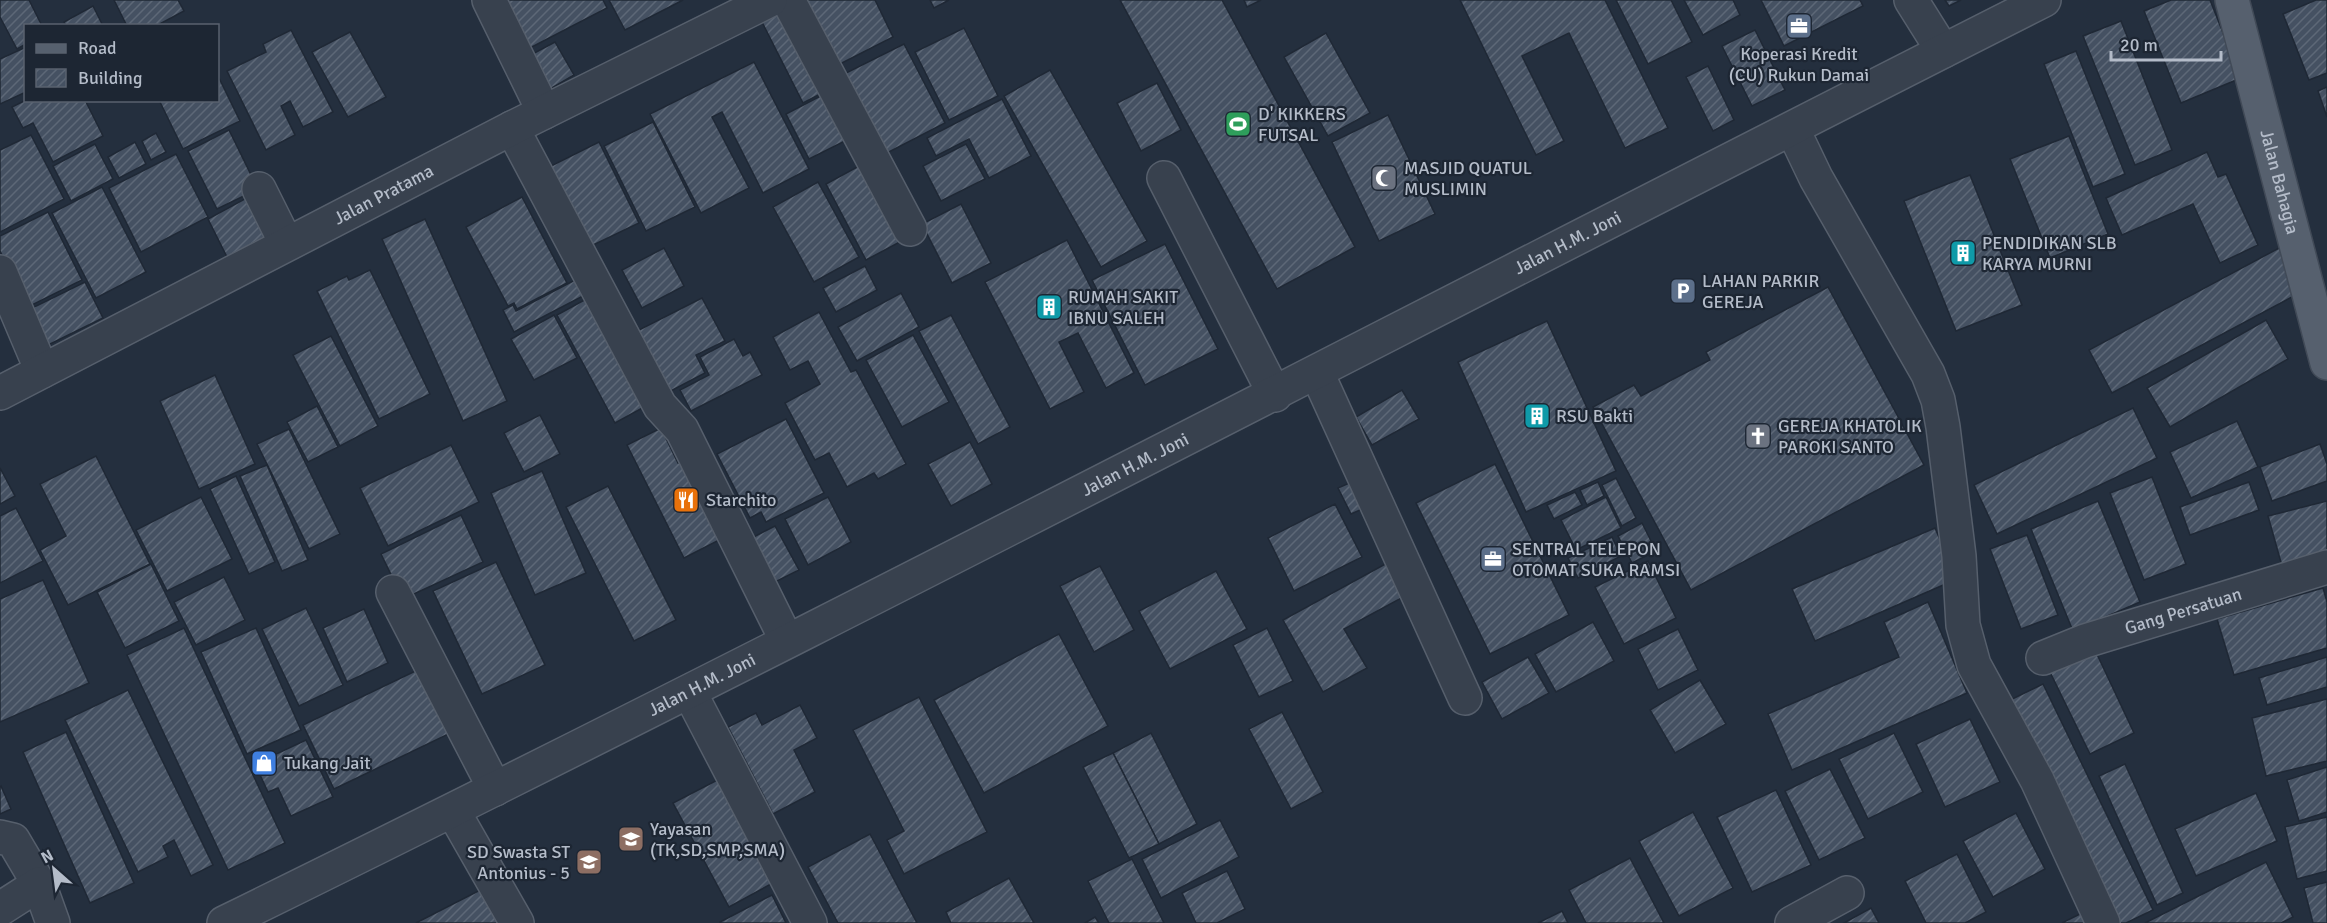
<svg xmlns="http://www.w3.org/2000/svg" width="2327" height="923" font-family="Signika,sans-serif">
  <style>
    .building { fill: url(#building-hatch); stroke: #1f2835; stroke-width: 1.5 }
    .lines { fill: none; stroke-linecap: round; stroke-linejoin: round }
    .minor-casing { stroke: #565f6c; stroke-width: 36 }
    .major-casing { stroke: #414a57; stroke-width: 36 }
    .minor { stroke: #38414e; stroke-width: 33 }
    .major { stroke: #56606e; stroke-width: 33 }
    .labels { text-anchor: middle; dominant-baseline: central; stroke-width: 4.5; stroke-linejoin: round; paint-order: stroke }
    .poi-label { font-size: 18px; fill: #b4bcc9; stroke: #1d2633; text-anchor: start }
    .street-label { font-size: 18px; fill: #b4bcc9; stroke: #1d2633 }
  </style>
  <defs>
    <pattern id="building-hatch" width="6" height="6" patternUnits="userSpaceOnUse" patternTransform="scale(1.5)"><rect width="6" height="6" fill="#455162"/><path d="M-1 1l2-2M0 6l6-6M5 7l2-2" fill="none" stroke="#5d6877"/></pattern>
  </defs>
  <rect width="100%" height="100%" fill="#242f3e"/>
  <!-- building -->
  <g class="building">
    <polygon points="0,0 29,0 42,26 26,26 26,44 17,49 0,17"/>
    <polygon points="114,0 178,0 184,11 156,26 127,26"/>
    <polygon points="503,0 603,0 607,8 528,49"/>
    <polygon points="609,0 683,0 625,30"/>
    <polygon points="807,0 875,0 893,37 836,66 803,2"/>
    <polygon points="930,0 949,0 934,8"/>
    <polygon points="1120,0 1222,0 1355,247 1277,289"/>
    <polygon points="1244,0 1261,0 1247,7"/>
    <polygon points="1460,0 1605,0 1668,128 1625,148 1569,33 1522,56 1564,141 1536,155"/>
    <polygon points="1616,0 1671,0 1692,42 1648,64"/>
    <polygon points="1684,0 1733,0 1740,15 1703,35"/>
    <polygon points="1761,0 1860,0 1863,6 1784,46"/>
    <polygon points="1945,0 1961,0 1949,6"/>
    <polygon points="2171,0 2210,0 2241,78 2181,103 2144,11"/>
    <polygon points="2316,0 2327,0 2327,73 2309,80 2283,14"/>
    <polygon points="93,6 103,26 66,26 64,22"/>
    <polygon points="789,8 830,89 803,103 762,22"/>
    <polygon points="2121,21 2172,150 2135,165 2083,36"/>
    <polygon points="964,28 998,96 949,120 915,52"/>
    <polygon points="291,30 333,112 303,127 290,101 281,106 295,135 266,150 227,71 266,52 263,44"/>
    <polygon points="1755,30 1785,90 1752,106 1722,46"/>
    <polygon points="350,32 386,97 348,117 312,52"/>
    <polygon points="1326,33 1370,113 1328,136 1284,57"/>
    <polygon points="555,42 574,75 545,92 525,58"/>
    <polygon points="904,44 945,123 885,154 844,74"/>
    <polygon points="26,47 26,92 0,104 0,59"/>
    <polygon points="2076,51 2125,174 2093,187 2044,64"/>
    <polygon points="754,62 809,169 763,193 722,112 712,117 749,188 701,213 650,114"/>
    <polygon points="1708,66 1734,120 1713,131 1686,77"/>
    <polygon points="1050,70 1147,241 1101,267 1004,96"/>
    <polygon points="218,76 240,121 183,149 159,100 218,100"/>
    <polygon points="1157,83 1181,130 1141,151 1117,103"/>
    <polygon points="2327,87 2327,117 2318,91"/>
    <polygon points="834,89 857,135 809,159 786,114"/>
    <polygon points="1002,99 1031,156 989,178 969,139 936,156 927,138"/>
    <polygon points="26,100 85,100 103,136 53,162 33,123 23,128 12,107"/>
    <polygon points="1388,115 1435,214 1379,241 1332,142"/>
    <polygon points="653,122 695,207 646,231 604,146"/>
    <polygon points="229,130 258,189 217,209 188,151"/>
    <polygon points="156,133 166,152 151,160 142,141"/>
    <polygon points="31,135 64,199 0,232 0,150"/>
    <polygon points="2069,136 2108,234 2050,258 2010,159"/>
    <polygon points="135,142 146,164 119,178 108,157"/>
    <polygon points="599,142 639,223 589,247 549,167"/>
    <polygon points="95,144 113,179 71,201 53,166"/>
    <polygon points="966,144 985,179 941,201 923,166"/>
    <polygon points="2207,152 2218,177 2226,174 2258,245 2220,263 2193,204 2122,235 2106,198"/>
    <polygon points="176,154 208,217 141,252 109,188"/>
    <polygon points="870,160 911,236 866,260 826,184"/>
    <polygon points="1970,175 2022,305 1956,331 1904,201"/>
    <polygon points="818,182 859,257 814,282 773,207"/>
    <polygon points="102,187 146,272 96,298 52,213"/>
    <polygon points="256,193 276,231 227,257 208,219"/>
    <polygon points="522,197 567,283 517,309 514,303 508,306 466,227"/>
    <polygon points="961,204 991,263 952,283 922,224"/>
    <polygon points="48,212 82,280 28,307 0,251 0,236"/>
    <polygon points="425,219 507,401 463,421 382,239"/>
    <polygon points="1067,240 1134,373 1106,388 1078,333 1059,342 1084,392 1050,409 985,282"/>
    <polygon points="1165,244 1218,349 1145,385 1092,280"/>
    <polygon points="2281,247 2305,290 2112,393 2089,350"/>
    <polygon points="664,248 684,286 642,308 622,270"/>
    <polygon points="865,266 877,290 836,312 823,288"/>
    <polygon points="370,270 430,394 379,419 317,291 347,276 349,280"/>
    <polygon points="575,280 583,296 514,332 503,310 513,305 516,311"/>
    <polygon points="85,282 103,318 44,347 26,311"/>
    <polygon points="1828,287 1924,465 1691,590 1593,407 1634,385 1641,396 1710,360 1706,352"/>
    <polygon points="599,292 657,400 615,423 557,315"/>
    <polygon points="901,293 919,327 857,361 838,327"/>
    <polygon points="702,298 725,341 696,355 705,373 665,394 633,333"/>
    <polygon points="819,312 851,372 856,370 906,464 878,479 874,473 847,487 829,453 815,460 785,403 820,384 808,361 790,370 773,337"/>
    <polygon points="554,315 577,358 534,380 511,339"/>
    <polygon points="951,315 1010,427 978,444 919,331"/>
    <polygon points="2266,320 2288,359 2170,427 2147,388"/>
    <polygon points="1547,321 1616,471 1526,512 1458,362"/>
    <polygon points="913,335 949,402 902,427 866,360"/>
    <polygon points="331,336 378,426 340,446 293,355"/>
    <polygon points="734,339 743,356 750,352 762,375 691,411 680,390 709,375 700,357"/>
    <polygon points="215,375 255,464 199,489 160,401"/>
    <polygon points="1402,390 1419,419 1372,445 1356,417"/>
    <polygon points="317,406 338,447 308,462 287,422"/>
    <polygon points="2133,408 2157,458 1997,534 1974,485"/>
    <polygon points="540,415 560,454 524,472 504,433"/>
    <polygon points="786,419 824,493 766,522 761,512 750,518 717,454"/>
    <polygon points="2237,421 2258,467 2191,498 2170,452"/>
    <polygon points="661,428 678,463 692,456 731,534 684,558 627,445"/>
    <polygon points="289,429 340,534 309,549 257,444"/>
    <polygon points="970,442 992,484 951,506 928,464"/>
    <polygon points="2320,444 2327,464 2327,481 2272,501 2260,467"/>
    <polygon points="451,445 479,502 388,546 360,488"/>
    <polygon points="96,456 150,564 68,605 40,550 66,536 40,484"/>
    <polygon points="1495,464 1569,615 1490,654 1416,503"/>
    <polygon points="267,465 308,560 282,571 240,476"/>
    <polygon points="0,468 15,496 0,504"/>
    <polygon points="542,471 586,573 535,595 491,493"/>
    <polygon points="236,476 275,562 249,574 210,489"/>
    <polygon points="2152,477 2186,564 2144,580 2110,493"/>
    <polygon points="1616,478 1636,518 1622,526 1602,485"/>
    <polygon points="1356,480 1369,506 1351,514 1338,488"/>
    <polygon points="1598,482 1604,496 1587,505 1580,490"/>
    <polygon points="2249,482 2259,510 2190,535 2180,507"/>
    <polygon points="608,486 676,620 634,641 566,507"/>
    <polygon points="1575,492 1582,505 1554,519 1547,505"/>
    <polygon points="201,497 232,559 167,591 136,530"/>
    <polygon points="828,497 851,542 808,565 785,519"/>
    <polygon points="1606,497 1621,528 1576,550 1561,520"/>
    <polygon points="2098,501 2140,602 2073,631 2031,529"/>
    <polygon points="2327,501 2327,554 2282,566 2268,516"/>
    <polygon points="1335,504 1362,557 1294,591 1268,538"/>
    <polygon points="16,508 43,561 0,583 0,516"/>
    <polygon points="461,515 483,562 403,599 381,554"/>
    <polygon points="1642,523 1656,551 1632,563 1618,536"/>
    <polygon points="775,526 799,570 765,587 742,543"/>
    <polygon points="1935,528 1957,579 1815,641 1792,589"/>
    <polygon points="2027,535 2058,615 2021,629 1990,549"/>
    <polygon points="1612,537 1621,556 1578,578 1568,558"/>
    <polygon points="1648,561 1676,618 1624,644 1595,587"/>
    <polygon points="496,562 545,665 482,694 433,591"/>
    <polygon points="1389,562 1407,595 1344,629 1367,668 1323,692 1283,620"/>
    <polygon points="151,564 179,621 125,648 97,592"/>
    <polygon points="1100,566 1134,630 1094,652 1060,586"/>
    <polygon points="1216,571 1247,629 1170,669 1139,611"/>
    <polygon points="224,577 245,620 196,645 174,602"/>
    <polygon points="43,580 89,683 0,722 0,599"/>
    <polygon points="2323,588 2327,602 2327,648 2234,675 2217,619"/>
    <polygon points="1928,602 1967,693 1792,770 1768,714 1899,657 1884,622"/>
    <polygon points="306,608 343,685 299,706 262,629"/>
    <polygon points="364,609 388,663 347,682 323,628"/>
    <polygon points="1593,622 1614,661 1556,692 1535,654"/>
    <polygon points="184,628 285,843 228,870 127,655"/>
    <polygon points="256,628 301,730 247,754 201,652"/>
    <polygon points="1267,628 1293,681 1259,697 1233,645"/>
    <polygon points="1678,629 1698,670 1658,690 1638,649"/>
    <polygon points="1059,634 1108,726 984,793 934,700"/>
    <polygon points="2095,650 2134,733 2090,754 2050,672"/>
    <polygon points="1528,657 1549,693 1502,719 1482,682"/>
    <polygon points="2327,657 2327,687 2267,705 2259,678"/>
    <polygon points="430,664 461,728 334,789 303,725"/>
    <polygon points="1700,680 1726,724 1675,753 1650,710"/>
    <polygon points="2043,684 2153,910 2126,923 2112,923 2004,703"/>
    <polygon points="128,690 213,865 191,876 174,840 163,846 168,857 138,872 65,720"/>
    <polygon points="919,697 987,832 904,874 887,840 904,831 853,730"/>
    <polygon points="2327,699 2327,761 2266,776 2252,718"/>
    <polygon points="800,705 817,738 794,750 815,792 773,814 728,727 756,713 762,725"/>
    <polygon points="1282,712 1323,792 1291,809 1249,729"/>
    <polygon points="1970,719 2000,782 1945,807 1916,744"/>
    <polygon points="66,732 134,883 90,903 23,752"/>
    <polygon points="1151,733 1197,824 1159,844 1113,753"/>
    <polygon points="1894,733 1923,792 1868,819 1839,759"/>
    <polygon points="306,740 333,797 291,816 278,788 268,792 255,764"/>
    <polygon points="1113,753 1159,844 1129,858 1083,767"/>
    <polygon points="2125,764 2183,893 2157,905 2099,776"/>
    <polygon points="2327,767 2327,812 2299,821 2287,780"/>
    <polygon points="1830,769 1865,838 1819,860 1785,791"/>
    <polygon points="727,775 782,878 729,907 673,803"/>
    <polygon points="1,786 11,809 0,814 0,787"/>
    <polygon points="1776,790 1811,865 1752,892 1717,817"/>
    <polygon points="2256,793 2277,841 2196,876 2175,829"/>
    <polygon points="1693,812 1733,888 1679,916 1639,841"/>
    <polygon points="2016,813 2045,869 1993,897 1963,841"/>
    <polygon points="2327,817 2327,871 2297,879 2285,827"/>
    <polygon points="1220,820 1239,857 1161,898 1142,859"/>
    <polygon points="870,834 917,923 838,923 808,867"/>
    <polygon points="1957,854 1986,912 1965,923 1926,923 1905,881"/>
    <polygon points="1630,858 1664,923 1586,923 1569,890"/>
    <polygon points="1132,859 1164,923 1109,923 1088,881"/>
    <polygon points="2266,862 2293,917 2281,923 2145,923"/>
    <polygon points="1227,871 1245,909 1217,923 1196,923 1182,893"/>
    <polygon points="1009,878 1034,923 951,923 946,912"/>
    <polygon points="2327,882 2327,923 2313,923 2304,888"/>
    <polygon points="490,885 509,923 416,923"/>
    <polygon points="772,895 786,923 720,923 720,922"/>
    <polygon points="1871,908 1879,923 1844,923"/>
    <polygon points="1562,911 1568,923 1538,923"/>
    <polygon points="2084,912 2089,923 2062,923"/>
    <polygon points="1095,917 1099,923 1085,923"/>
  </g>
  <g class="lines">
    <defs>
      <g id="minor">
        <polyline points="489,0 544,112"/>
        <polyline points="788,0 910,229"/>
        <polyline points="1911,0 1943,51"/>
        <polyline points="512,128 660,406 682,430 787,641"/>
        <polyline points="1793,130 1816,178 1928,374 1938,400 1943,427 1959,556 1963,625 1974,665 2037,780 2103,923"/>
        <polyline points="1164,178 1275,395"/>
        <polyline points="259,189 286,243"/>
        <polyline points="0,272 42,371"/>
        <polyline points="1317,373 1465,698"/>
        <path id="s1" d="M0,393L512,128L770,0"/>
        <polyline points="393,592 495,789"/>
        <path id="s2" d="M2043,658L2085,641L2327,567"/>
        <polyline points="690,693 810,923"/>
        <polyline points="453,811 517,923"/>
        <polyline points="0,837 13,840 39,884"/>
        <polyline points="0,909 39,884 53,923"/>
        <path id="s3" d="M224,923C835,623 1437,307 2044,0"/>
        <polyline points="1792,923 1847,893"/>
      </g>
      <g id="major">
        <path id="s4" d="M2232,0L2327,363"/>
      </g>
    </defs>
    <!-- minor casing -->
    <use href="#minor" class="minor-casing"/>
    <!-- major casing -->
    <use href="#major" class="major-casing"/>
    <!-- minor -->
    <use href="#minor" class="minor"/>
    <!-- major -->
    <use href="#major" class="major"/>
  </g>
  <!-- icons -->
  <defs>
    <symbol id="office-square" viewBox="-11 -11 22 22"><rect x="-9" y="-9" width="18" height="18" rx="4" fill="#5c6f8a" stroke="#1d2633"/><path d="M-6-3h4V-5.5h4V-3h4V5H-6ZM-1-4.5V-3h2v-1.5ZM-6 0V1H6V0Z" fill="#fff"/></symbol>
    <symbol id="stadium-square" viewBox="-11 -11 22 22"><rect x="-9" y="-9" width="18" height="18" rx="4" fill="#2e9e5b" stroke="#1d2633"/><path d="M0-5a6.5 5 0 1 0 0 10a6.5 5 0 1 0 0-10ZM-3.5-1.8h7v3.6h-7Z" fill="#fff"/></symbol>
    <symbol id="mosque-square" viewBox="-11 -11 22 22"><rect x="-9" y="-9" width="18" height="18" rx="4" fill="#6b7280" stroke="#1d2633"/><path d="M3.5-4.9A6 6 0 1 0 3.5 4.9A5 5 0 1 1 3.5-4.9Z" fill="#fff"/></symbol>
    <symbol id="building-square" viewBox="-11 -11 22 22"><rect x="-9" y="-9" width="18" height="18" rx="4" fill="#0f9aa8" stroke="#1d2633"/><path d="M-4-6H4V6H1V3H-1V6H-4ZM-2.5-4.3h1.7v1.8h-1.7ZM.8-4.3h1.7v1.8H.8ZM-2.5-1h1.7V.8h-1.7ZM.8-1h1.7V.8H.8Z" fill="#fff"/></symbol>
    <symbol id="parking-square" viewBox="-11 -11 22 22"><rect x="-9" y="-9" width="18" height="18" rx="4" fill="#5c6f8a" stroke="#1d2633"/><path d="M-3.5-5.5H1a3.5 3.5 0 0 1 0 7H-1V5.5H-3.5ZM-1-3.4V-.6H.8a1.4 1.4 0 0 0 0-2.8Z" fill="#fff"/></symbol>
    <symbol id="church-square" viewBox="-11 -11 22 22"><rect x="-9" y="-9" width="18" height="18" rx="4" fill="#6b7280" stroke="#1d2633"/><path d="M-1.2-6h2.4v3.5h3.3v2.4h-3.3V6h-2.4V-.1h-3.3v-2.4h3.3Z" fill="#fff"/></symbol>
    <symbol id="restaurant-square" viewBox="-11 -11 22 22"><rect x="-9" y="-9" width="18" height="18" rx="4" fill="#e8710a" stroke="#1d2633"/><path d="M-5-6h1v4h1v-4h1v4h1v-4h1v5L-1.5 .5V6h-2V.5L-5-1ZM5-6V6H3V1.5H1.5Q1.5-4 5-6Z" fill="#fff"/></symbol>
    <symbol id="shop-square" viewBox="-11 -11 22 22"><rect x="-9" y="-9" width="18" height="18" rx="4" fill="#3f7fe0" stroke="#1d2633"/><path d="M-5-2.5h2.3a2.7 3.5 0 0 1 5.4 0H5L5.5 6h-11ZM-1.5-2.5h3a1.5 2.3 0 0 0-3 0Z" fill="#fff"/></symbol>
    <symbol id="school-square" viewBox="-11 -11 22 22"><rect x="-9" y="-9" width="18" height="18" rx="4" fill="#8d6e63" stroke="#1d2633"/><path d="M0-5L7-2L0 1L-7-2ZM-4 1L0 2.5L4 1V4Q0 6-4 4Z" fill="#fff"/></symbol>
  </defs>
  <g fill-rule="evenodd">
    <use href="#office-square" x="1784" y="11" width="30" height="30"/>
    <use href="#stadium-square" x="1223" y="109" width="30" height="30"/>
    <use href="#mosque-square" x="1369" y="163" width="30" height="30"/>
    <use href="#building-square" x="1948" y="238" width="30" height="30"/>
    <use href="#parking-square" x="1668" y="276" width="30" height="30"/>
    <use href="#building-square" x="1034" y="292" width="30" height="30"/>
    <use href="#building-square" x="1522" y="401" width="30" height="30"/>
    <use href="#church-square" x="1743" y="421" width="30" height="30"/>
    <use href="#restaurant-square" x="671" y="485" width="30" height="30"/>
    <use href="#office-square" x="1478" y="544" width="30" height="30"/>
    <use href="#shop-square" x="249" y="748" width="30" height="30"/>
    <use href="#school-square" x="616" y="824" width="30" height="30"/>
    <use href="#school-square" x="574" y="847" width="30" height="30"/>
  </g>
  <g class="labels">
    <!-- poi labels -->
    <g class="poi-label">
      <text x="1799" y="54" text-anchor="middle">Koperasi Kredit<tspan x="1799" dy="21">(CU) Rukun Damai</tspan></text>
      <text x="1258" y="114">D' KIKKERS<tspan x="1258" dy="21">FUTSAL</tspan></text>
      <text x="1404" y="168">MASJID QUATUL<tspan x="1404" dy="21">MUSLIMIN</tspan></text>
      <text x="1982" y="243">PENDIDIKAN SLB<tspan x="1982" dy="21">KARYA MURNI</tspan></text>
      <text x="1702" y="281">LAHAN PARKIR<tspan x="1702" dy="21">GEREJA</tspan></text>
      <text x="1068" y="297">RUMAH SAKIT<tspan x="1068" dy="21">IBNU SALEH</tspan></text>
      <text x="1556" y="416">RSU Bakti</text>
      <text x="1778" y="426">GEREJA KHATOLIK<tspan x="1778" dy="21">PAROKI SANTO</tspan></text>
      <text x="706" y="500">Starchito</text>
      <text x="1512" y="549">SENTRAL TELEPON<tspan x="1512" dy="21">OTOMAT SUKA RAMSI</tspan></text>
      <text x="284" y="763">Tukang Jait</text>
      <text x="650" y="829">Yayasan<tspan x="650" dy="21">(TK,SD,SMP,SMA)</tspan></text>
      <text x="570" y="852" text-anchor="end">SD Swasta ST<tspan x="570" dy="21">Antonius - 5</tspan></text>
    </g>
    <!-- street labels -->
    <g class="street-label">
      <text stroke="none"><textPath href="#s4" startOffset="188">Jalan Bahagia</textPath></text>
      <text stroke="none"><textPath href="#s1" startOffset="432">Jalan Pratama</textPath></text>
      <text stroke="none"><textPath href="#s3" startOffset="1506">Jalan H.M. Joni</textPath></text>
      <text stroke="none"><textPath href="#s3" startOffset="1020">Jalan H.M. Joni</textPath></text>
      <text stroke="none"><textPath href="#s2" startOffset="148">Gang Persatuan</textPath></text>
      <text stroke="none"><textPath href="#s3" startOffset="534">Jalan H.M. Joni</textPath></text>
    </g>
  </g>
  <!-- legend -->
  <rect x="24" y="24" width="195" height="78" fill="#1d2633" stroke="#59626f" stroke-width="1.5"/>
  <rect x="36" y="44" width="30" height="9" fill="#56606e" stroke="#59626f" stroke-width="1.5"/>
  <text x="78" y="54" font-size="18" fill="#b4bcc9">Road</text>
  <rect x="36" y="69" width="30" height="18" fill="url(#building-hatch)" stroke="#59626f" stroke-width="1.5"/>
  <text x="78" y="84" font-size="18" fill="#b4bcc9">Building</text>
  <!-- north arrow -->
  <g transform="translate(54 869) rotate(332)" stroke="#1d2633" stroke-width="4.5" paint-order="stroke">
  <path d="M0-4.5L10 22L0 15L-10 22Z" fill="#b4bcc9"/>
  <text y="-9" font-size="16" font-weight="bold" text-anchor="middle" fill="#b4bcc9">N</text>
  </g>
  <!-- scale -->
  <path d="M2111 51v9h110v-9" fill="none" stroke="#b4bcc9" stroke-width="3"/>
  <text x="2120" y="51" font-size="18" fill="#b4bcc9" stroke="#1d2633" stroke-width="4.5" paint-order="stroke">20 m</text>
</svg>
